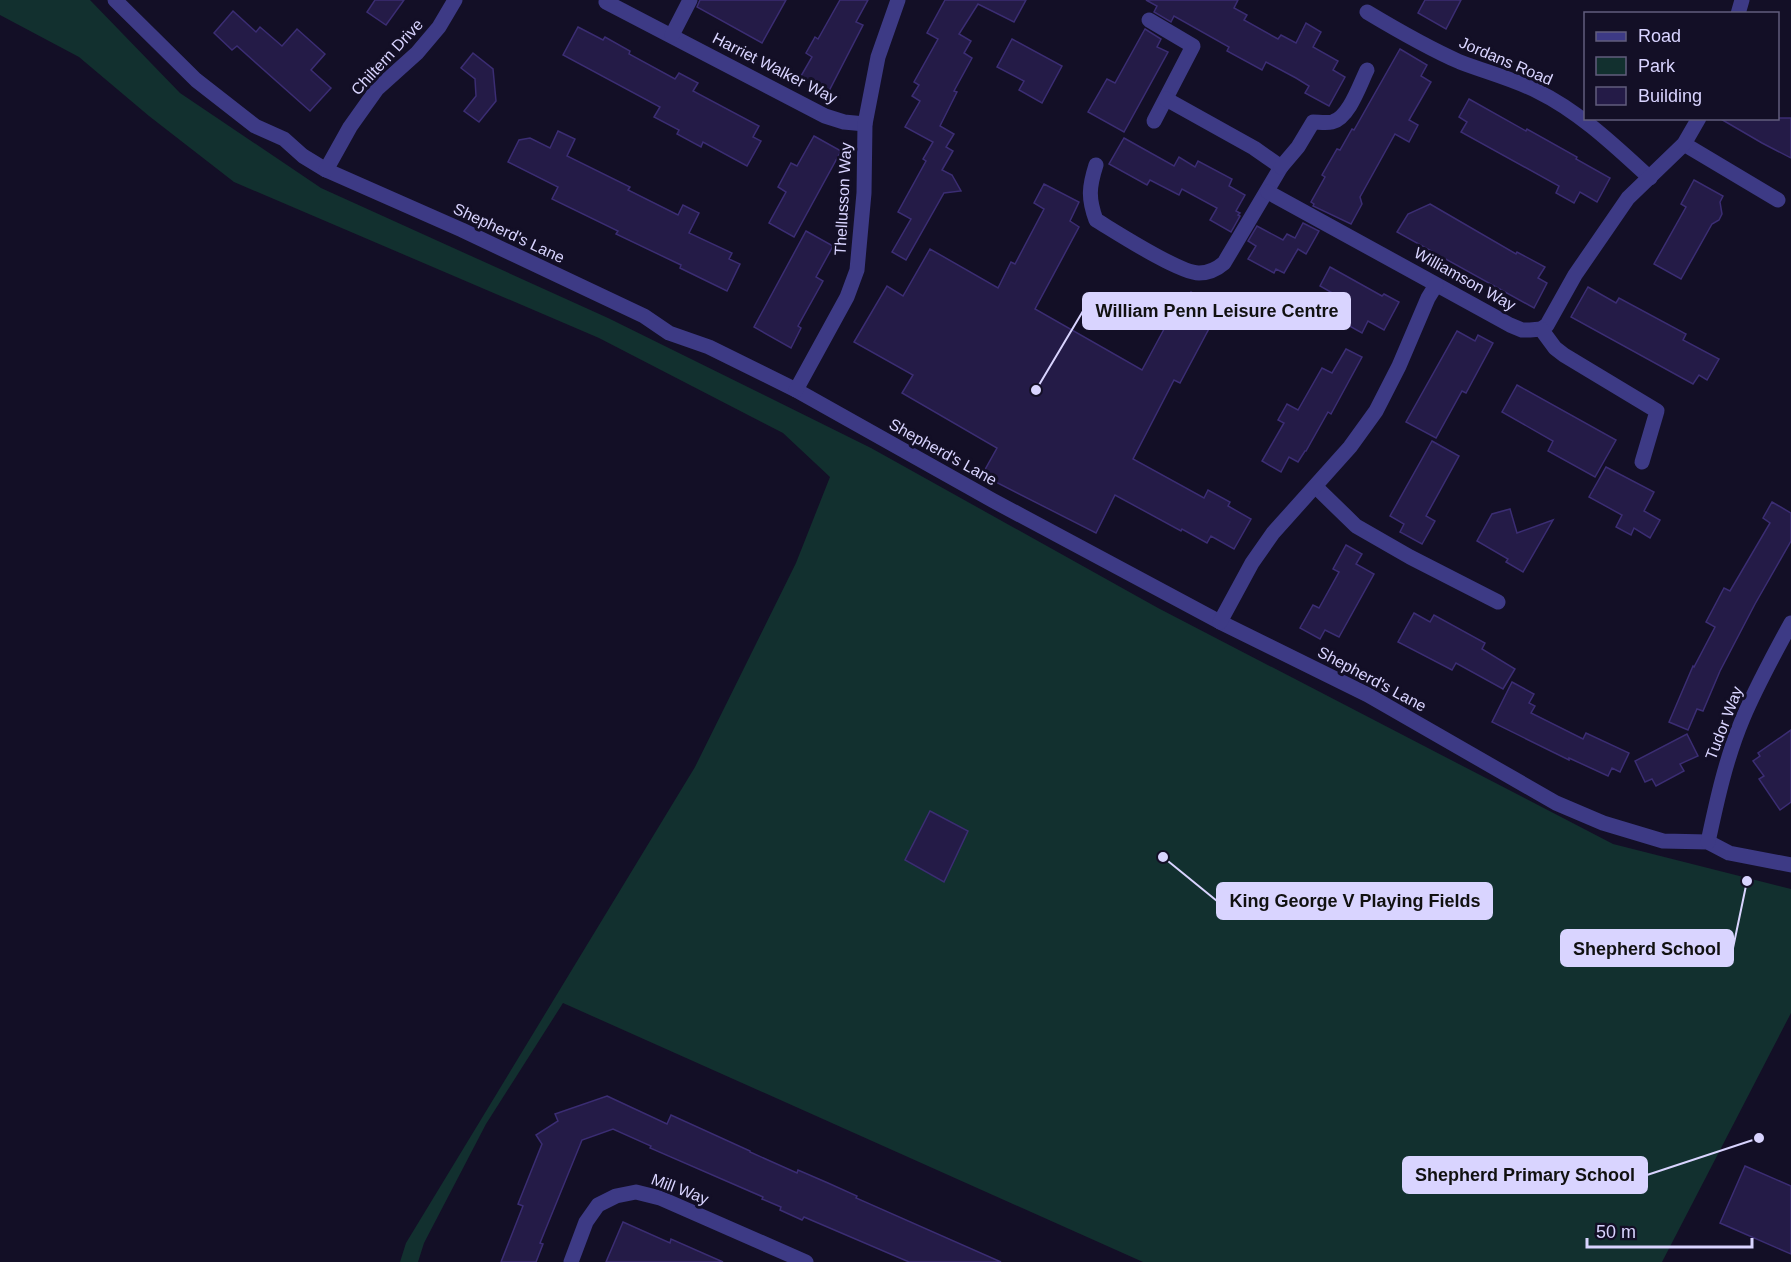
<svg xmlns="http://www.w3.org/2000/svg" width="1791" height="1262" font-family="Helvetica,sans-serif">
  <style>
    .green { fill: #12302f }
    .building { fill: #241b47; stroke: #3b2d73; stroke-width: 1.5 }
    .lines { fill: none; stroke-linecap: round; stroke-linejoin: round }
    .minor { stroke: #3d3a85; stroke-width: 15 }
    .labels { text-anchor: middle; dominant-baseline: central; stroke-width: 6; stroke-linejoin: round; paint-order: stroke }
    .street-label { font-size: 16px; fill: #d9d4ff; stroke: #130f26 }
    .leader { fill: none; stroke: #d9d4ff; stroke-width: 2 }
    .callout-dot { fill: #d9d4ff; stroke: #130f26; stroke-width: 2 }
    .callout { fill: #d9d4ff; stroke: #d9d4ff; stroke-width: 2 }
    .callout-label { font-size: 18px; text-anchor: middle; font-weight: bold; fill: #111 }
  </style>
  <rect width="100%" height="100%" fill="#130f26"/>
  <!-- green -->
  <polygon class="green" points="0,0 90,0 180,93 321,188 608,318 871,448 1158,608 1613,844 1791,889 1791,1013 1662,1262 1143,1262 563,1003 486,1124 424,1243 418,1262 400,1262 406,1243 695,767 796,563 830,477 783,433 599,338 234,182 149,116 79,57 0,15"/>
  <!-- building -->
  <g class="building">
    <polygon points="375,0 404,0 386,25 367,12"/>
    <polygon points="700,0 786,0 762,43 697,7"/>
    <polygon points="840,0 868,0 856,22 863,25 829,91 801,76 812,57 806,53 815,37 818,39"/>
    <polygon points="945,0 1026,0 1014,22 978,4 959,34 971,41 964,53 972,58 954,91 957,92 940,126 954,134 946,147 953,151 942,170 952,175 961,191 944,193 906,260 892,252 911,219 898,212 926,161 923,159 933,142 905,127 920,101 912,96 919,85 914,82 938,39 927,33"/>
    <polygon points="1146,0 1238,0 1234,8 1247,15 1244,20 1278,39 1281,35 1296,43 1306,23 1321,32 1313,47 1338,61 1333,70 1345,77 1329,106 1305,93 1309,86 1296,78 1266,62 1262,70 1227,51 1229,47 1174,16 1171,22 1154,12 1157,6"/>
    <polygon points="1425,0 1461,0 1446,29 1418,13"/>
    <polygon points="233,11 256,32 260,27 282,46 297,29 325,54 311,70 331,88 310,111 237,46 232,50 214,33"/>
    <polygon points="578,27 603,40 605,37 630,51 629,54 675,79 679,73 698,83 693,91 759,126 753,137 761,141 747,166 703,142 701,147 677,134 679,130 654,117 660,107 563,55"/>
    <polygon points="1145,29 1161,39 1157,47 1168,52 1124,132 1088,112 1107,79 1115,83"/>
    <polygon points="1012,39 1062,66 1042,103 1019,90 1024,81 997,67"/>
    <polygon points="1400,49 1427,65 1421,76 1431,82 1409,120 1418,125 1409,142 1395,134 1360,197 1362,204 1351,224 1313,206 1314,204 1311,202 1325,177 1322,175 1337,149 1340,150 1352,129 1354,130"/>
    <polygon points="473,53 493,69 496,101 479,122 464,111 476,96 475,79 461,68"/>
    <polygon points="1469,99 1526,131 1527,129 1577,157 1576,159 1610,178 1597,202 1580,192 1574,203 1556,193 1559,186 1461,132 1467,122 1459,117"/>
    <polygon points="1719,118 1791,118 1791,158 1762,143"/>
    <polygon points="558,131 575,139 567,156 630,187 628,190 678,215 683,205 699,213 689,233 732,253 729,259 740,264 727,291 680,268 681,265 616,234 618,231 552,199 558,187 508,162 519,140 530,138 550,148"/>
    <polygon points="814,136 841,151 794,237 769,223 786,192 778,187 791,163 797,166"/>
    <polygon points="1124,138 1174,166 1179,157 1195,167 1198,161 1232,179 1229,186 1245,195 1236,211 1240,213 1238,215 1240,216 1231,232 1210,220 1217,208 1182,189 1179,195 1150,180 1147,185 1109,164"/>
    <polygon points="1694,180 1723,196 1720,202 1722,214 1719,220 1712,224 1681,279 1654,264 1686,207 1681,204"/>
    <polygon points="1044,184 1079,202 1070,221 1079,227 1035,309 1142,370 1177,305 1183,309 1191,292 1226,310 1216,328 1211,325 1180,383 1174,380 1133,459 1204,498 1208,490 1230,502 1228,506 1251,519 1234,549 1211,536 1207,543 1182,529 1181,531 1115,495 1096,533 982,475 997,448 902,393 913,375 854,342 887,286 903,296 930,249 998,288 1011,262 1015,264 1044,209 1034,203"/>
    <polygon points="1430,204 1516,254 1517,252 1545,267 1538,278 1547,283 1534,308 1397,232 1408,214"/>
    <polygon points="1303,223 1319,231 1306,254 1298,249 1284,273 1276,269 1274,273 1248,259 1256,246 1248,241 1257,226 1283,240 1287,234 1295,238"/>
    <polygon points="806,231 833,246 816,277 823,281 798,326 801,328 791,348 754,327"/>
    <polygon points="1330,267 1382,296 1384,294 1399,302 1384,330 1368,321 1362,333 1326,313 1336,295 1320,286"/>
    <polygon points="1588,287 1616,303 1619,298 1686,334 1683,340 1719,359 1707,380 1699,375 1693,384 1571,317"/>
    <polygon points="1457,331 1475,341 1478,335 1493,343 1466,393 1462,391 1436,438 1406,422"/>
    <polygon points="1346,349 1362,357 1331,414 1328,412 1306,451 1305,451 1298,462 1289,457 1281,472 1262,461 1284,423 1278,420 1287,404 1298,410 1322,368 1332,373"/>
    <polygon points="1517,385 1616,440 1595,477 1548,451 1553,441 1502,412"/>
    <polygon points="1432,441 1459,456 1426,516 1435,521 1422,544 1400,532 1404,524 1390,516"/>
    <polygon points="1606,467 1654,492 1644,511 1660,520 1650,538 1634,528 1631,535 1616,527 1622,515 1589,497"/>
    <polygon points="1772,502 1791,513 1791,541 1755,604 1720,671 1703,711 1697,709 1688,730 1669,722 1693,666 1694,667 1715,627 1706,622 1724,588 1730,591 1770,523 1763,518"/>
    <polygon points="1510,509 1517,533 1553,520 1523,572 1506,562 1508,559 1477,541 1492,514"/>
    <polygon points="1346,545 1362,554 1356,564 1374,574 1339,637 1325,630 1320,639 1300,628 1313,605 1319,608 1339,572 1333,569"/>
    <polygon points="1414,613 1430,622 1434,615 1485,643 1482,649 1515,669 1503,689 1456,663 1452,670 1398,642"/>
    <polygon points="1512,682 1534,694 1529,703 1535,706 1531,713 1583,739 1586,733 1629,753 1620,772 1612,768 1608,776 1569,758 1569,760 1492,722"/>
    <polygon points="1791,730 1791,802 1780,810 1759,779 1764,776 1753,761 1760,756 1758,753"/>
    <polygon points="1687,734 1698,756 1680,764 1684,771 1656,786 1652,779 1645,782 1635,761"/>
    <polygon points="930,811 968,831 944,882 905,860"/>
    <polygon points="607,1096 667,1124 671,1115 750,1151 750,1152 797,1173 798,1170 828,1183 857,1196 856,1198 1001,1262 909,1262 804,1217 802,1220 780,1210 781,1207 762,1199 763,1197 650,1148 651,1146 613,1129 582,1140 540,1243 543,1244 536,1262 501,1262 523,1206 518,1204 542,1144 536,1135 558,1121 555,1114"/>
    <polygon points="1745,1166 1791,1186 1791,1254 1720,1223"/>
    <polygon points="623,1222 670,1243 671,1239 723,1262 606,1262"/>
  </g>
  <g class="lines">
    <!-- minor -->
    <g class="minor">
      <polyline points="115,0 196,80 255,126 284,139 303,156 326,170 462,230 644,316 669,333 709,347 796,390 992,500 1220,622 1368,695 1556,803 1603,823 1663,841 1708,842 1729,853 1791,865"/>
      <polyline points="606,2 825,116 844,122 865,124"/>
      <path d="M1367,12C1397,30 1428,48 1460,62C1486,72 1513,79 1537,91C1580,112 1616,147 1650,178"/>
      <polyline points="1738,14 1742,0"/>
      <polyline points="1149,20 1193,46 1154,121"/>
      <polyline points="672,35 690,0"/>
      <polyline points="1684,144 1778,200"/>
      <path d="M1096,165C1089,187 1088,198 1096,220C1116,232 1179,273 1199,273C1209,273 1217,269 1224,263L1281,167L1254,148L1166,99"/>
      <path d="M1281,167L1298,147L1313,122C1318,122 1327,123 1332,122C1349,118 1360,84 1367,70"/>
      <polyline points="326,170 350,127 377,89 417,53 439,27 455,0"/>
      <polyline points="1268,192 1510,325 1522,330 1530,330 1541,329 1547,325 1575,275 1628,198 1684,144 1699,118"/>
      <polyline points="1541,329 1555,348 1564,355 1657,411 1642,462"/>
      <polyline points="796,390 847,297 857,270 864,193 865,124 878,57 898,0"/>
      <polyline points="1316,487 1356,526 1410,557 1498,602"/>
      <polyline points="1220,622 1252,563 1273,533 1350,447 1376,411 1399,366 1428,298 1436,285"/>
      <path d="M1708,842C1717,800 1726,758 1743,718C1757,685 1774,654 1791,623"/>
      <polyline points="571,1262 586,1222 598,1205 616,1196 636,1192 660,1198 806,1262"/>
    </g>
  </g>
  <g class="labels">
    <!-- street labels -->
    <g class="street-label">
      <text transform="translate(387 57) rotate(-47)">Chiltern Drive</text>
      <text transform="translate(1506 61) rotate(23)">Jordans Road</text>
      <text transform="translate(775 68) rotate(27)">Harriet Walker Way</text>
      <text transform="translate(843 199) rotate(-87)">Thellusson Way</text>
      <text transform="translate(509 233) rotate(25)">Shepherd's Lane</text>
      <text transform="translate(1465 279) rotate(29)">Williamson Way</text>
      <text transform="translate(943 452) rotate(29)">Shepherd's Lane</text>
      <text transform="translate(1372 679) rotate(28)">Shepherd's Lane</text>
      <text transform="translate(1724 723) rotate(-69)">Tudor Way</text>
      <text transform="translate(680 1189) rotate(21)">Mill Way</text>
    </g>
  </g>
  <!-- callouts -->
  <path class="leader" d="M1036 390L1083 311M1163 857L1217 901M1747 881L1733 948M1759 1138L1647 1175"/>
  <g class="callout-dot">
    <circle cx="1036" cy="390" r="6"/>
    <circle cx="1163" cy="857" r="6"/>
    <circle cx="1747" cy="881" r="6"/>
    <circle cx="1759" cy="1138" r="6"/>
  </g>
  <g class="callout">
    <rect x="1083" y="293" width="267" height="36" rx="6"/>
    <rect x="1217" y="883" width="275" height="36" rx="6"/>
    <rect x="1561" y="930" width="172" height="36" rx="6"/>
    <rect x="1403" y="1157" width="244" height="36" rx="6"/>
  </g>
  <g class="callout-label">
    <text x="1217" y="317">William Penn Leisure Centre</text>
    <text x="1355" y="907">King George V Playing Fields</text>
    <text x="1647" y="955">Shepherd School</text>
    <text x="1525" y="1181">Shepherd Primary School</text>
  </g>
  <!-- legend -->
  <rect x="1584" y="12" width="195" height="108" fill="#130f26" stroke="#625e7d" stroke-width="1.5"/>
  <rect x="1596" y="32" width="30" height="9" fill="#3d3a85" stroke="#625e7d" stroke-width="1.5"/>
  <text x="1638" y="42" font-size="18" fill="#d9d4ff">Road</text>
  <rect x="1596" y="57" width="30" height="18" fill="#12302f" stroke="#625e7d" stroke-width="1.5"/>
  <text x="1638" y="72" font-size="18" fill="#d9d4ff">Park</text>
  <rect x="1596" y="87" width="30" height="18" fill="#241b47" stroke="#625e7d" stroke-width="1.5"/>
  <text x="1638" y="102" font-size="18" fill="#d9d4ff">Building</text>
  <!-- scale -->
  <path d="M1587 1238v9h165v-9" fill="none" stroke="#d9d4ff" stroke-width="3"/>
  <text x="1596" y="1238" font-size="18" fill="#d9d4ff" stroke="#130f26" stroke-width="4.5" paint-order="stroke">50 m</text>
</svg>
